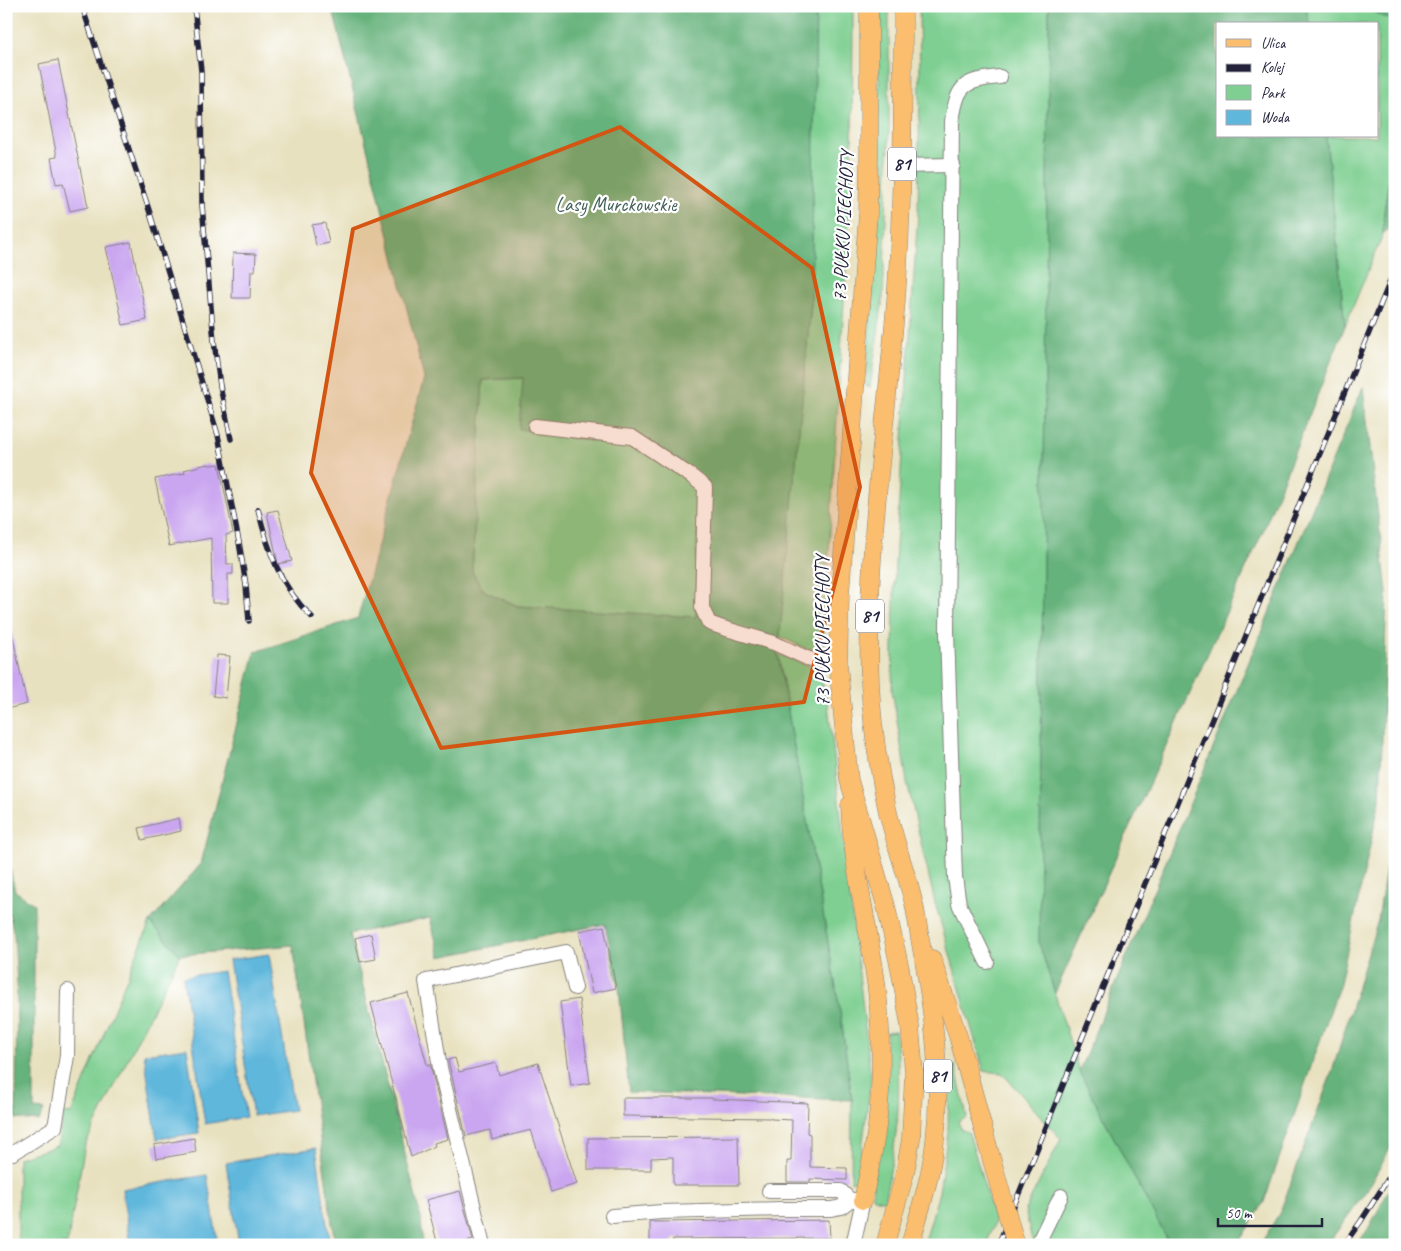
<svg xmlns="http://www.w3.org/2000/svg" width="1401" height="1251" font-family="Caveat,sans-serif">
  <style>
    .green { fill: #7ecf91; stroke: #507866 }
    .forest { fill: #66b27b; stroke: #446a5b; fill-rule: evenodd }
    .water { fill: #5fb7dc; stroke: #406c8c }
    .building { fill: #caa6f0 }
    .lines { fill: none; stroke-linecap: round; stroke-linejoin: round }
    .minor-casing { stroke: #85827d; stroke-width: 16 }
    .major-casing { stroke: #85827d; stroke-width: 19 }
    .minor { stroke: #fff; stroke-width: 14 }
    .major { stroke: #fbbd6e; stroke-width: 18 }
    .rail-casing { stroke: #22223b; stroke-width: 5.5 }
    .rail { stroke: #fff; stroke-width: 4; stroke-dasharray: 11; stroke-linecap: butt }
    .major-bridge-casing { stroke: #85827d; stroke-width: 19; stroke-linecap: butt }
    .major-bridge { stroke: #fbbd6e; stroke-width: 18 }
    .marked { fill: #d45411; fill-opacity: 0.2; stroke: #d45411; stroke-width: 4; stroke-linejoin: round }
    .labels { text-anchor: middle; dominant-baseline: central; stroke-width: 4.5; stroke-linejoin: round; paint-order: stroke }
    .shield { fill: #fff; stroke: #646476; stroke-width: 1 }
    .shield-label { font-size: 19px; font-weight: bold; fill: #22223b }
    .park-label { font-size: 20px; fill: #425f59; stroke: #fff }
    .street-label { font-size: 20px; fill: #22223b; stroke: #fff }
  </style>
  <rect width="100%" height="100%" fill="#fff"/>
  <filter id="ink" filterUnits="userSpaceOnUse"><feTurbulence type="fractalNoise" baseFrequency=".02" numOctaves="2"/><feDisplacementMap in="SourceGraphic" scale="10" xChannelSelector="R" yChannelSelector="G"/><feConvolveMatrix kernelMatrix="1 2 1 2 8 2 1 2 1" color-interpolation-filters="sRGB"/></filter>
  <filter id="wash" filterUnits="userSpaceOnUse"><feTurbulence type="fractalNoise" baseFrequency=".0096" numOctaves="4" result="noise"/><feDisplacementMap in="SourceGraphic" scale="20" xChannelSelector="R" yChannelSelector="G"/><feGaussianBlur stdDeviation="1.12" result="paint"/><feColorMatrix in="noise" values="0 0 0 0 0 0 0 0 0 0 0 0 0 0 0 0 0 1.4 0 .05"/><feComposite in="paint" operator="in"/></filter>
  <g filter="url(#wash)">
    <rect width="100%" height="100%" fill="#e8e1bf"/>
    <!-- green -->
    <g class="green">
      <polygon points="816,6 853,6 852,168 824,634 822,645 808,650 779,636 811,304"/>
      <polygon points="879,6 889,6 889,139 883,298 870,387 866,387 879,159"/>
      <polygon points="919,6 1049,6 1039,943 1079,1071 1170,1245 1033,1245 1025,1210 1061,1139 1002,1073 984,1071 935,903 907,782 892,690 895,561 918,213 920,78"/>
      <polygon points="1306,6 1371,6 1371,9 1381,16 1395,21 1395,32 1388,42 1395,47 1395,119 1391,134 1395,146 1395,161 1389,179 1384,211 1383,234 1345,326 1326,136 1377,136 1377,24 1309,24"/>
      <polygon points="523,378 643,449 698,486 696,618 518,606 484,591 472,572 483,380"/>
      <polygon points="778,654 819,670 828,704 871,1079 858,1180 851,1182 852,1100 840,1011"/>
      <polygon points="150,922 180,955 85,1145 67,1245 18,1245 18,1158 57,1146 64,1113 71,1114"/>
      <path d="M895,1031C898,1042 898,1054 898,1066C901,1112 894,1156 884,1201L872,1197L887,1032Z"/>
      <polygon points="955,1065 967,1117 958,1122 962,1130 969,1133 995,1222 986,1245 924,1245 939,1192 948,1132 949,1066"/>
    </g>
    <!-- forest -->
    <g class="forest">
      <path d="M332,6H816L811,304L778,654L840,1011L852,1100L629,1092L619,988L605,924L440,957L430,918L350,934L421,1218L423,1245H335L293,945L180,955L150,922L201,864L255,652L358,618L424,378ZM523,378L519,429L643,449L698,486L696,617L518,606L484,591L472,572L483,380Z"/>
      <polygon points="1049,6 1306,6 1309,24 1217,24 1217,136 1326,136 1345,326 1263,531 1055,993 1039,943"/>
      <polygon points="1371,6 1395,6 1395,21 1381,16 1371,9"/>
      <path d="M1395,161V222L1383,234C1384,209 1386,185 1395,161Z"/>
      <polygon points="1363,387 1387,592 1380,800 1340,983 1264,1202 1237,1245 1170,1245 1079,1071"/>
      <polygon points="1395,810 1395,1140 1367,1190 1327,1245 1260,1245 1280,1212 1332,1072 1378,920"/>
      <polygon points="6,849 15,891 34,904 34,1109 44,1110 39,1121 16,1119 17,984 14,935 6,899"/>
      <polygon points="1395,1179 1395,1245 1356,1245 1367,1231"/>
    </g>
    <!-- water -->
    <g class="water">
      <polygon points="269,954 294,1110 253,1116 229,960"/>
      <polygon points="223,971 246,1117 205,1124 183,977"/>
      <polygon points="187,1048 199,1133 157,1139 144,1054"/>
      <polygon points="316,1148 330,1245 239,1245 226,1163"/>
      <polygon points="207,1175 218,1245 130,1245 122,1189"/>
    </g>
    <g id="blocks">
      <!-- building -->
      <g class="building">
        <polygon points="58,60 88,207 70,211 63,183 56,184 51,158 57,157 39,64"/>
        <polygon points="325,223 329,243 316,246 312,225"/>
        <polygon points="131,242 147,320 123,325 106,247"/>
        <polygon points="233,253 256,254 255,271 251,271 250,298 232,298"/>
        <polygon points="207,464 211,465 219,464 233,533 226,535 227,564 233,564 233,574 228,574 228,603 212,603 211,538 169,546 155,479 185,473 184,470"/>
        <polygon points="278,510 292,561 278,564 267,512"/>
        <polygon points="6,628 11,628 27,704 6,709"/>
        <polygon points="217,655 230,656 226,698 213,696"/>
        <polygon points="179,818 181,831 142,840 139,828"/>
        <polygon points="604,926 616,988 592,993 579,931"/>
        <polygon points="371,934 376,959 360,962 355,938"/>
        <polygon points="408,993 427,1065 430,1064 448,1139 434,1143 435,1146 411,1157 371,1003"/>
        <polygon points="579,999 590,1083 571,1086 560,1002"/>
        <polygon points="455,1058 459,1072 496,1063 499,1075 538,1063 577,1184 551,1192 531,1130 492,1140 490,1130 466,1136 448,1060"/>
        <polygon points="623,1098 712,1098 712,1099 808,1103 807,1133 810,1134 810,1167 847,1168 847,1180 810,1179 810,1182 787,1182 787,1161 791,1161 792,1120 771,1119 771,1118 623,1116"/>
        <polygon points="738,1137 739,1185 673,1185 673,1157 651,1158 651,1170 588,1170 588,1138"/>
        <polygon points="194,1138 196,1152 156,1159 154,1145"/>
        <polygon points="460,1191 473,1240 456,1245 438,1245 426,1200"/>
        <polygon points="829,1220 830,1238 673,1239 672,1245 650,1245 650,1222"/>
      </g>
    </g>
  </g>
  <g filter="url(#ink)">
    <use href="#blocks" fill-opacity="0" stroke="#85827d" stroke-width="1"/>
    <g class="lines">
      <defs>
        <g id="minor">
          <polyline points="902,166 953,165"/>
          <polyline points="535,426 632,437 691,476 705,487 702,608 709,623 723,628 774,643 809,659 838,664"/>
          <path d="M987,962L959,904L955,877L947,632L952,121C958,84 963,81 1000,77"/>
          <polyline points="6,1153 13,1153 55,1127 67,1056 68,991"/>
          <polyline points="769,1191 841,1191 850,1200"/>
          <polyline points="612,1216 662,1212 781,1209 831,1209 841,1207 850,1200 863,1200 853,1245"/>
          <polyline points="483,1245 440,1068 426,981 566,952 575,988"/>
          <polyline points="1037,1245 1061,1196"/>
        </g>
        <g id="major">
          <polyline points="869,6 869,156 868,213 840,595 838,664 849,780 886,906 900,969 910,1026 914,1072 911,1139 905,1173 885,1245"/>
          <path d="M903,6C903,105 903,203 896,301C886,428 865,556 870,683C872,725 878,766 887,808C894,840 906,872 914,904C918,923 920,942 924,960C934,1020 942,1080 935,1141C931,1176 920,1211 910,1245"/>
          <path d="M850,805C852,871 872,935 878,1000C882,1042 882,1084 877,1126C874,1151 868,1175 863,1200"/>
          <polyline points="932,959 958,1036 987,1143"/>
        </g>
      </defs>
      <!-- minor casing -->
      <use href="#minor" class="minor-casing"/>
      <!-- major casing -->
      <use href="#major" class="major-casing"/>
      <!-- minor -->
      <use href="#minor" class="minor"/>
      <!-- major -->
      <use href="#major" class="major"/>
      <defs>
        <g id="rail">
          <polyline points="82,6 149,210 218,435 239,542 246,585 249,621"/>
          <polyline points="194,6 201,71 202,205 214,341 220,386 231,439"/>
          <path d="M258,509C268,550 280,587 312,617"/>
          <polyline points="998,1245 1395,269"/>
          <polyline points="1344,1245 1361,1221 1395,1168"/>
        </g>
      </defs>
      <!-- rail casing -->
      <use href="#rail" class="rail-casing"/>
      <!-- rail -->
      <use href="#rail" class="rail"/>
      <defs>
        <polyline id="major-bridge" points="987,1143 1016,1245"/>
      </defs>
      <!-- major-bridge casing -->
      <use href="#major-bridge" class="major-bridge-casing"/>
      <!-- major-bridge -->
      <use href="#major-bridge" class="major-bridge"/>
    </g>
  </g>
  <!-- marked area -->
  <path class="marked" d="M620,127L812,268L860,487L804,702L441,748L311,473L353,229Z"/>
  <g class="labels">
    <!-- shield labels -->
    <g class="shield">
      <rect x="888" y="147.5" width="28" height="33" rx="4"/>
      <rect x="856" y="599.5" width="28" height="33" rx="4"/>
      <rect x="924" y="1059.5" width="28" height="33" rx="4"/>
    </g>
    <g class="shield-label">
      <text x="902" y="164">81</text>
      <text x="870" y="616">81</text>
      <text x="938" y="1076">81</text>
    </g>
    <!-- park labels -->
    <g class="park-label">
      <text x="616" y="204">Lasy Murckowskie</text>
    </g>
    <!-- street labels -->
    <g class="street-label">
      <text transform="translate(843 226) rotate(-87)">73 PUŁKU PIECHOTY</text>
      <text transform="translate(822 631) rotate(-90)">73 PUŁKU PIECHOTY</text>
    </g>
  </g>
  <!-- margin -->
  <rect width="1401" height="1251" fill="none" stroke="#fff" stroke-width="25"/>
  <!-- legend -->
  <rect x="1216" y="22" width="162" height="115" fill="#ffffff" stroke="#a7a7b1"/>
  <rect x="1226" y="39" width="25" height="8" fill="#fbbd6e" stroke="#a7a7b1"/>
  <text x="1261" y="48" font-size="15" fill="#22223b">Ulica</text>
  <rect x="1226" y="64" width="25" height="8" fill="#22223b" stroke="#a7a7b1"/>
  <text x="1261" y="72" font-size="15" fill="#22223b">Kolej</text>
  <rect x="1226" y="85" width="25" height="15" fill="#7ecf91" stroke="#a7a7b1"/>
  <text x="1261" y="98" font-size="15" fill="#22223b">Park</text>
  <rect x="1226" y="110" width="25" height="15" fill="#5fb7dc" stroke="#a7a7b1"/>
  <text x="1261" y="122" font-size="15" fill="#22223b">Woda</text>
  <!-- scale -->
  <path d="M1218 1218v8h104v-8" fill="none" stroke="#22223b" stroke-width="2.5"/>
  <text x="1226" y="1218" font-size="15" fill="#22223b" stroke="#ffffff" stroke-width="4" paint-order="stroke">50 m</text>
</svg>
